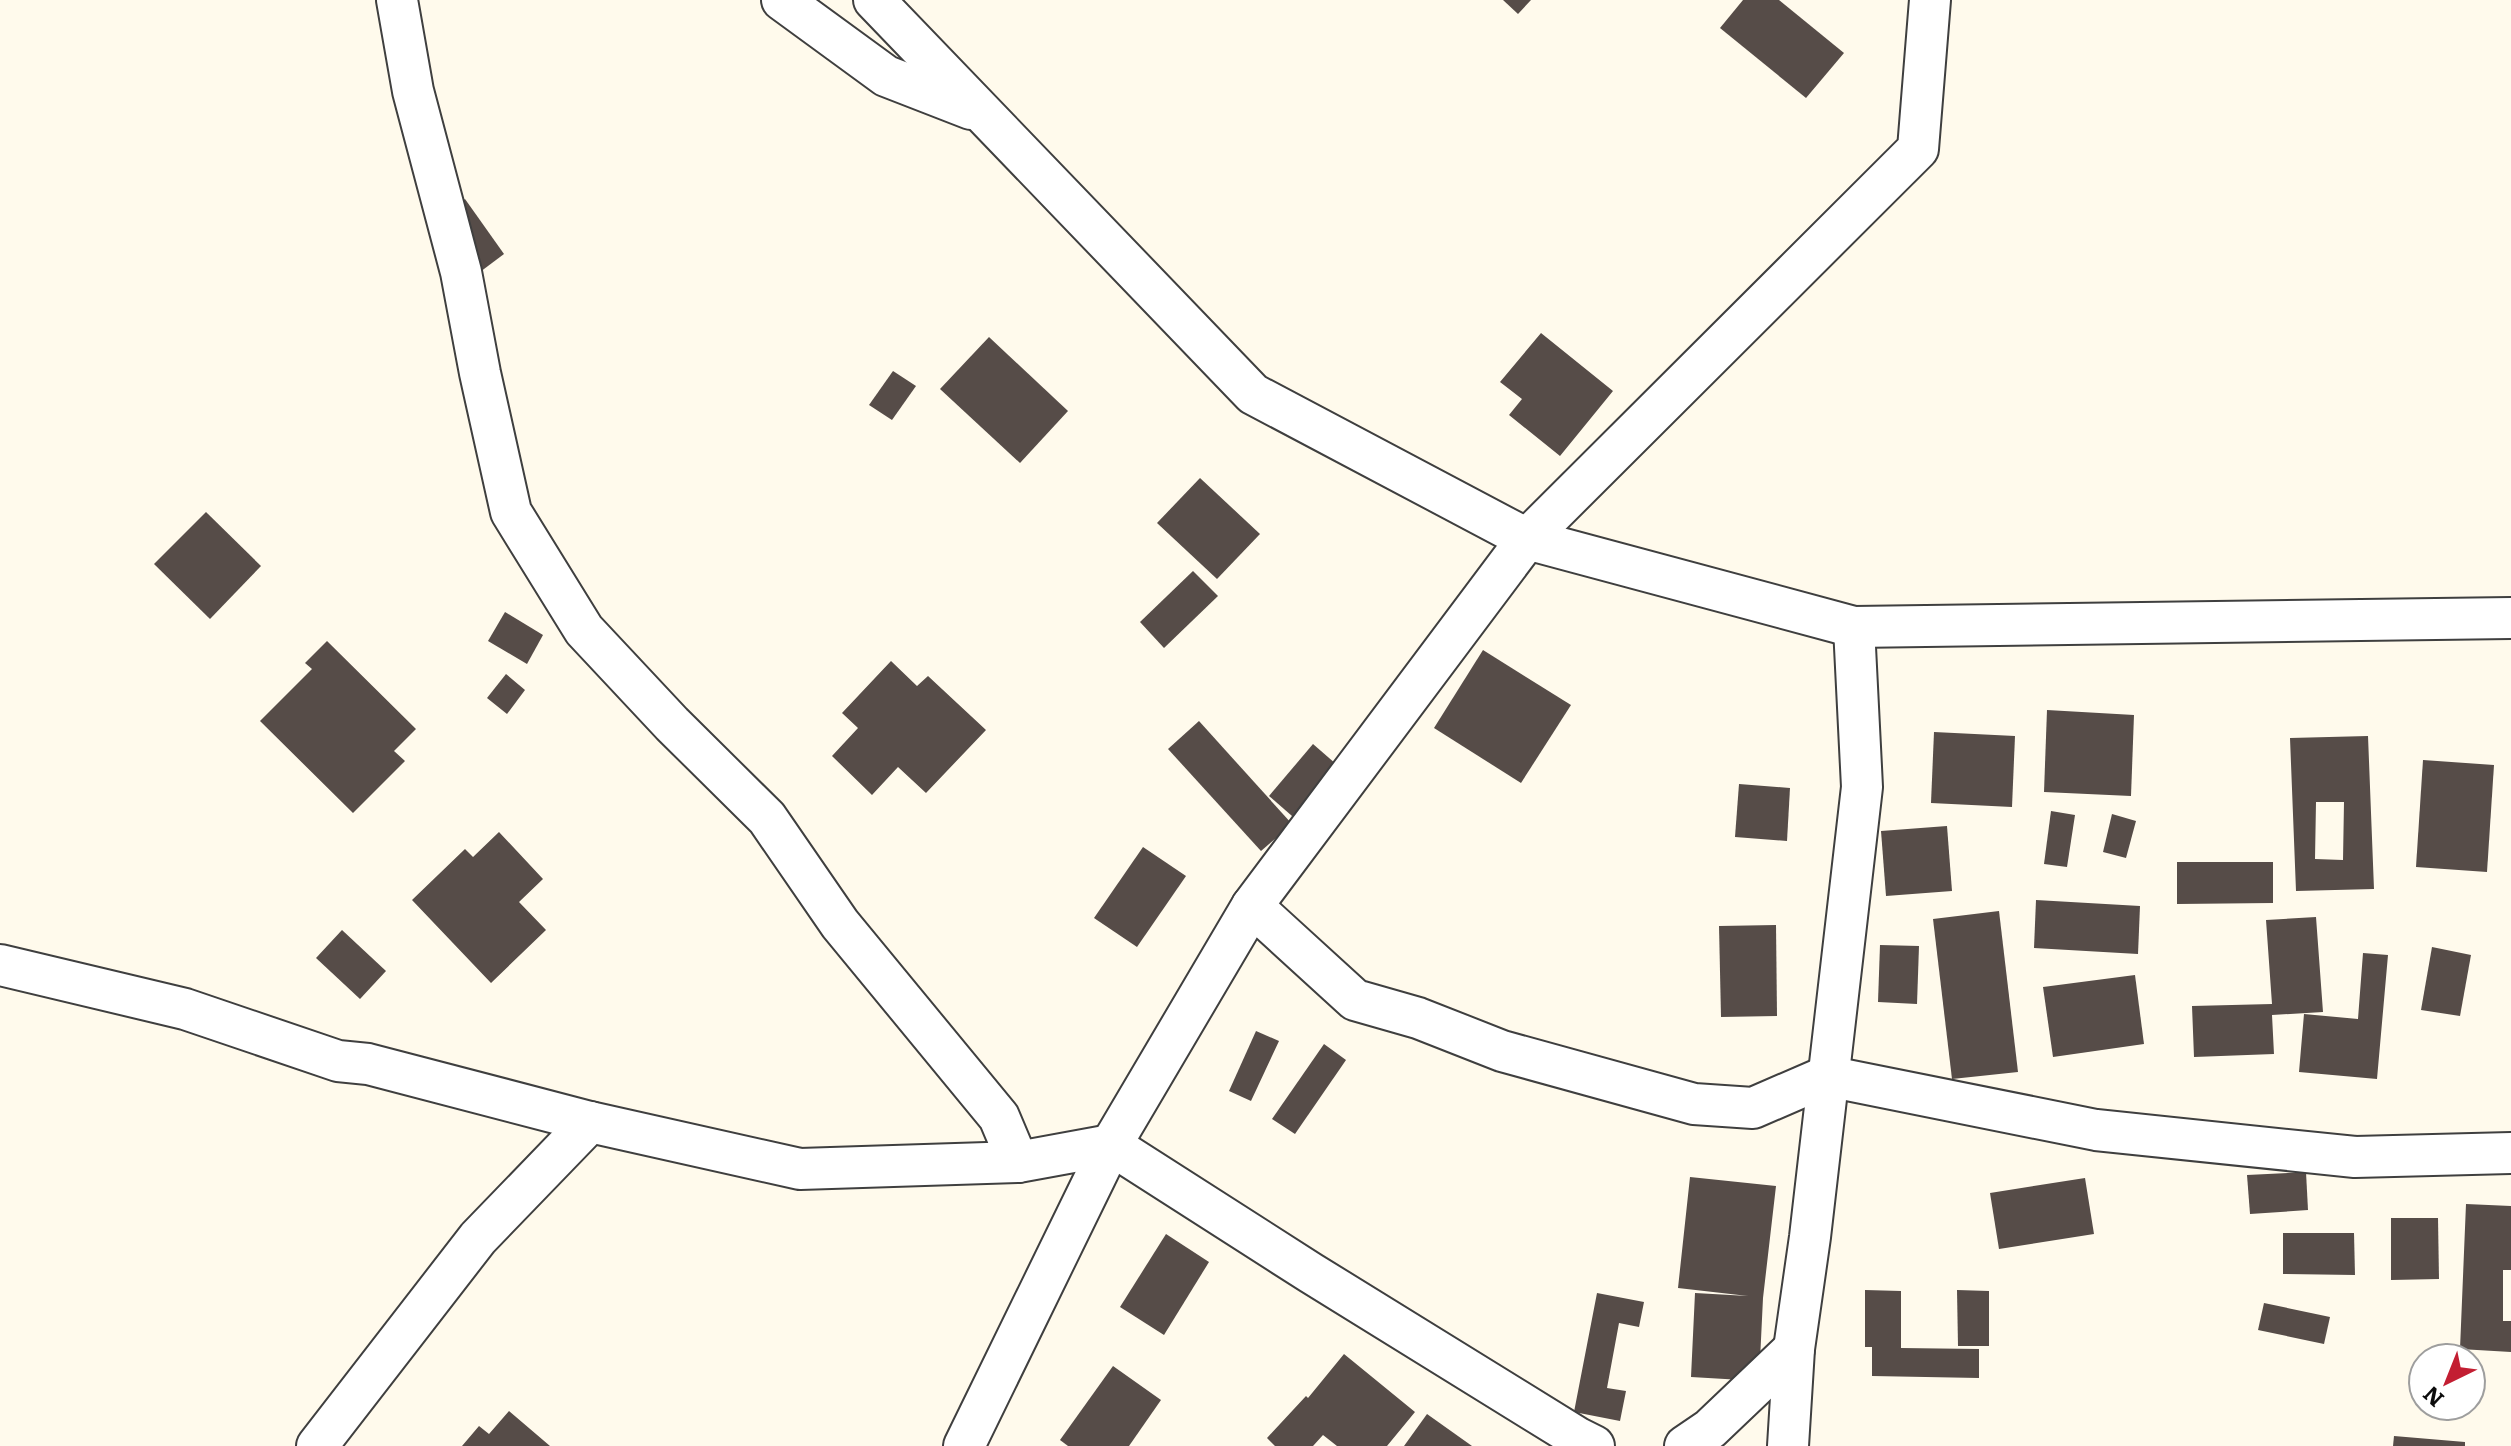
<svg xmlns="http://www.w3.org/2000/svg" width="2511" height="1446" font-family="Literata,serif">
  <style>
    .building { fill: #564c48; fill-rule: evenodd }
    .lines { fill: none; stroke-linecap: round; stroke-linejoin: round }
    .street-casing { stroke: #3f3f3f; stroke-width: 44 }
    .street { stroke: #fff; stroke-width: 40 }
  </style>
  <rect width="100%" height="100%" fill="#fffaec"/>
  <!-- building -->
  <g class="building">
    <polygon points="1503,0 1531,0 1518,14"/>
    <polygon points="1743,0 1779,0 1844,53 1806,98 1720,28"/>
    <polygon points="465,199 504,254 480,272 440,217"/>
    <polygon points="1541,333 1613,391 1560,456 1509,415 1522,399 1500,382"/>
    <polygon points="989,337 1068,411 1020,463 940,389"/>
    <polygon points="893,371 916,386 892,420 869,405"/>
    <polygon points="1200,478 1260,534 1217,579 1157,523"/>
    <polygon points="206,512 261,566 210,619 154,564"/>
    <polygon points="1193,571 1218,596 1164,648 1140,622"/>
    <polygon points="505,612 543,635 527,664 488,641"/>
    <polygon points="327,641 416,729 394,751 405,761 353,813 260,721 312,669 305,663"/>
    <polygon points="1483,650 1571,705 1521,783 1434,728"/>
    <polygon points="891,661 917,686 928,676 986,730 926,793 898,767 872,795 832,756 858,728 842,713"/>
    <polygon points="506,674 525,690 507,714 487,698"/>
    <polygon points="2047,710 2134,715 2131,796 2044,792"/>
    <polygon points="1199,721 1292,824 1261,851 1168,749"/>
    <polygon points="1934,732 2015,736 2012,807 1931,803"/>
    <path d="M2368,736L2374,889L2296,891L2290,738ZM2316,802H2344L2343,860L2315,859Z"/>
    <polygon points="1313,744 1344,771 1300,823 1269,796"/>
    <polygon points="2423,760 2494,765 2487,872 2416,867"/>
    <polygon points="1739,784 1790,788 1787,841 1735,837"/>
    <polygon points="2051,811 2075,815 2067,867 2044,864"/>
    <polygon points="2112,814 2136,821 2126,858 2103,852"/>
    <polygon points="1947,826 1952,891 1886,896 1881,831"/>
    <polygon points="499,832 543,879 519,902 546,930 491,983 412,900 465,849 473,857"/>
    <polygon points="1143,847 1186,876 1137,947 1094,918"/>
    <polygon points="2177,862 2273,862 2273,903 2177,904"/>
    <polygon points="2036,900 2140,906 2138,954 2034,948"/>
    <polygon points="1999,911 2018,1072 1952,1079 1933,919"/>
    <polygon points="2316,917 2323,1012 2272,1015 2274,1054 2194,1057 2192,1006 2272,1004 2266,920"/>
    <polygon points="1776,925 1777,1016 1721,1017 1719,926"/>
    <polygon points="342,930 386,971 360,999 316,958"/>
    <polygon points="1880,945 1919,946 1917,1004 1878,1002"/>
    <polygon points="2432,947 2471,955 2460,1016 2421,1010"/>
    <polygon points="2363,953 2388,955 2377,1079 2299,1072 2304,1014 2358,1019"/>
    <polygon points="2135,975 2144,1044 2053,1057 2043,987"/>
    <polygon points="1256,1031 1279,1041 1251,1101 1229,1091"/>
    <polygon points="1324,1044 1346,1060 1295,1134 1272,1119"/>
    <polygon points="2306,1172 2308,1210 2250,1214 2247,1175"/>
    <polygon points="1690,1177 1776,1186 1763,1298 1759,1381 1691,1377 1695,1293 1748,1296 1678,1288"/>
    <polygon points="2085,1178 2094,1234 1999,1249 1990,1193"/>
    <polygon points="2466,1204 2511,1206 2511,1270 2503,1270 2503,1321 2511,1321 2511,1352 2460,1349"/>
    <polygon points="2391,1218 2438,1218 2439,1279 2391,1280"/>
    <polygon points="2283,1233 2354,1233 2355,1275 2283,1274"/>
    <polygon points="1166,1234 1209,1262 1164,1335 1120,1307"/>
    <polygon points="1865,1290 1901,1291 1901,1348 1979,1349 1979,1378 1872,1376 1872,1347 1865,1347"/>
    <polygon points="1957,1290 1989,1291 1989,1346 1958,1346"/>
    <polygon points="1597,1293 1644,1302 1639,1327 1619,1323 1607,1388 1626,1391 1620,1421 1574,1412"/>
    <polygon points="2264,1303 2330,1317 2324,1344 2258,1330"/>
    <polygon points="1344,1354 1415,1412 1387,1446 1337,1446 1323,1435 1313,1446 1275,1446 1267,1438 1306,1396 1308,1398"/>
    <polygon points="1113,1366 1161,1400 1129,1446 1068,1446 1060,1440"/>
    <polygon points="509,1411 550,1446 462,1446 479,1426 489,1434"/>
    <polygon points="1427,1414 1472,1446 1404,1446"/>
    <polygon points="2394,1436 2465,1442 2465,1446 2393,1446"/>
  </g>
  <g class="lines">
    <defs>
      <g id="street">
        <polyline points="397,0 413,91 461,272 480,373 511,512 584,630 672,724 767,818 840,924 999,1117 1018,1162"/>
        <polyline points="782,0 886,76 971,109"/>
        <polyline points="874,0 1253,394 1527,539 1854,627 2511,618"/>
        <polyline points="1252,906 1355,1000 1418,1018 1502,1051 1694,1104 1753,1108 1827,1076 2096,1130 2355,1157 2511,1153"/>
        <polyline points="0,965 185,1009 338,1061 368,1064 590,1122 800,1169 1018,1162 1111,1145 1311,1273 1578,1438 1594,1446"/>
        <polyline points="317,1446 478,1238 590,1122"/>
        <polyline points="964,1446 1111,1145 1252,906 1527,539 1918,149 1930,0"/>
        <polyline points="1685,1446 1710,1429 1794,1349"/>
        <polyline points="1788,1446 1794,1349 1810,1237 1862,787 1854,627"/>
      </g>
    </defs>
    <!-- street casing -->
    <use href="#street" class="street-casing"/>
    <!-- street -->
    <use href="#street" class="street"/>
  </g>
  <!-- north arrow -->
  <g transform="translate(2447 1382) rotate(223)"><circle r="38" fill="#ffffff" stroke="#9e9e9e" stroke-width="2"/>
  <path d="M0-6L14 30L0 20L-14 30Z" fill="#c31e32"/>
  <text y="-12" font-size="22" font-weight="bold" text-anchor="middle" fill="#0c0c0c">N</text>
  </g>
</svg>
